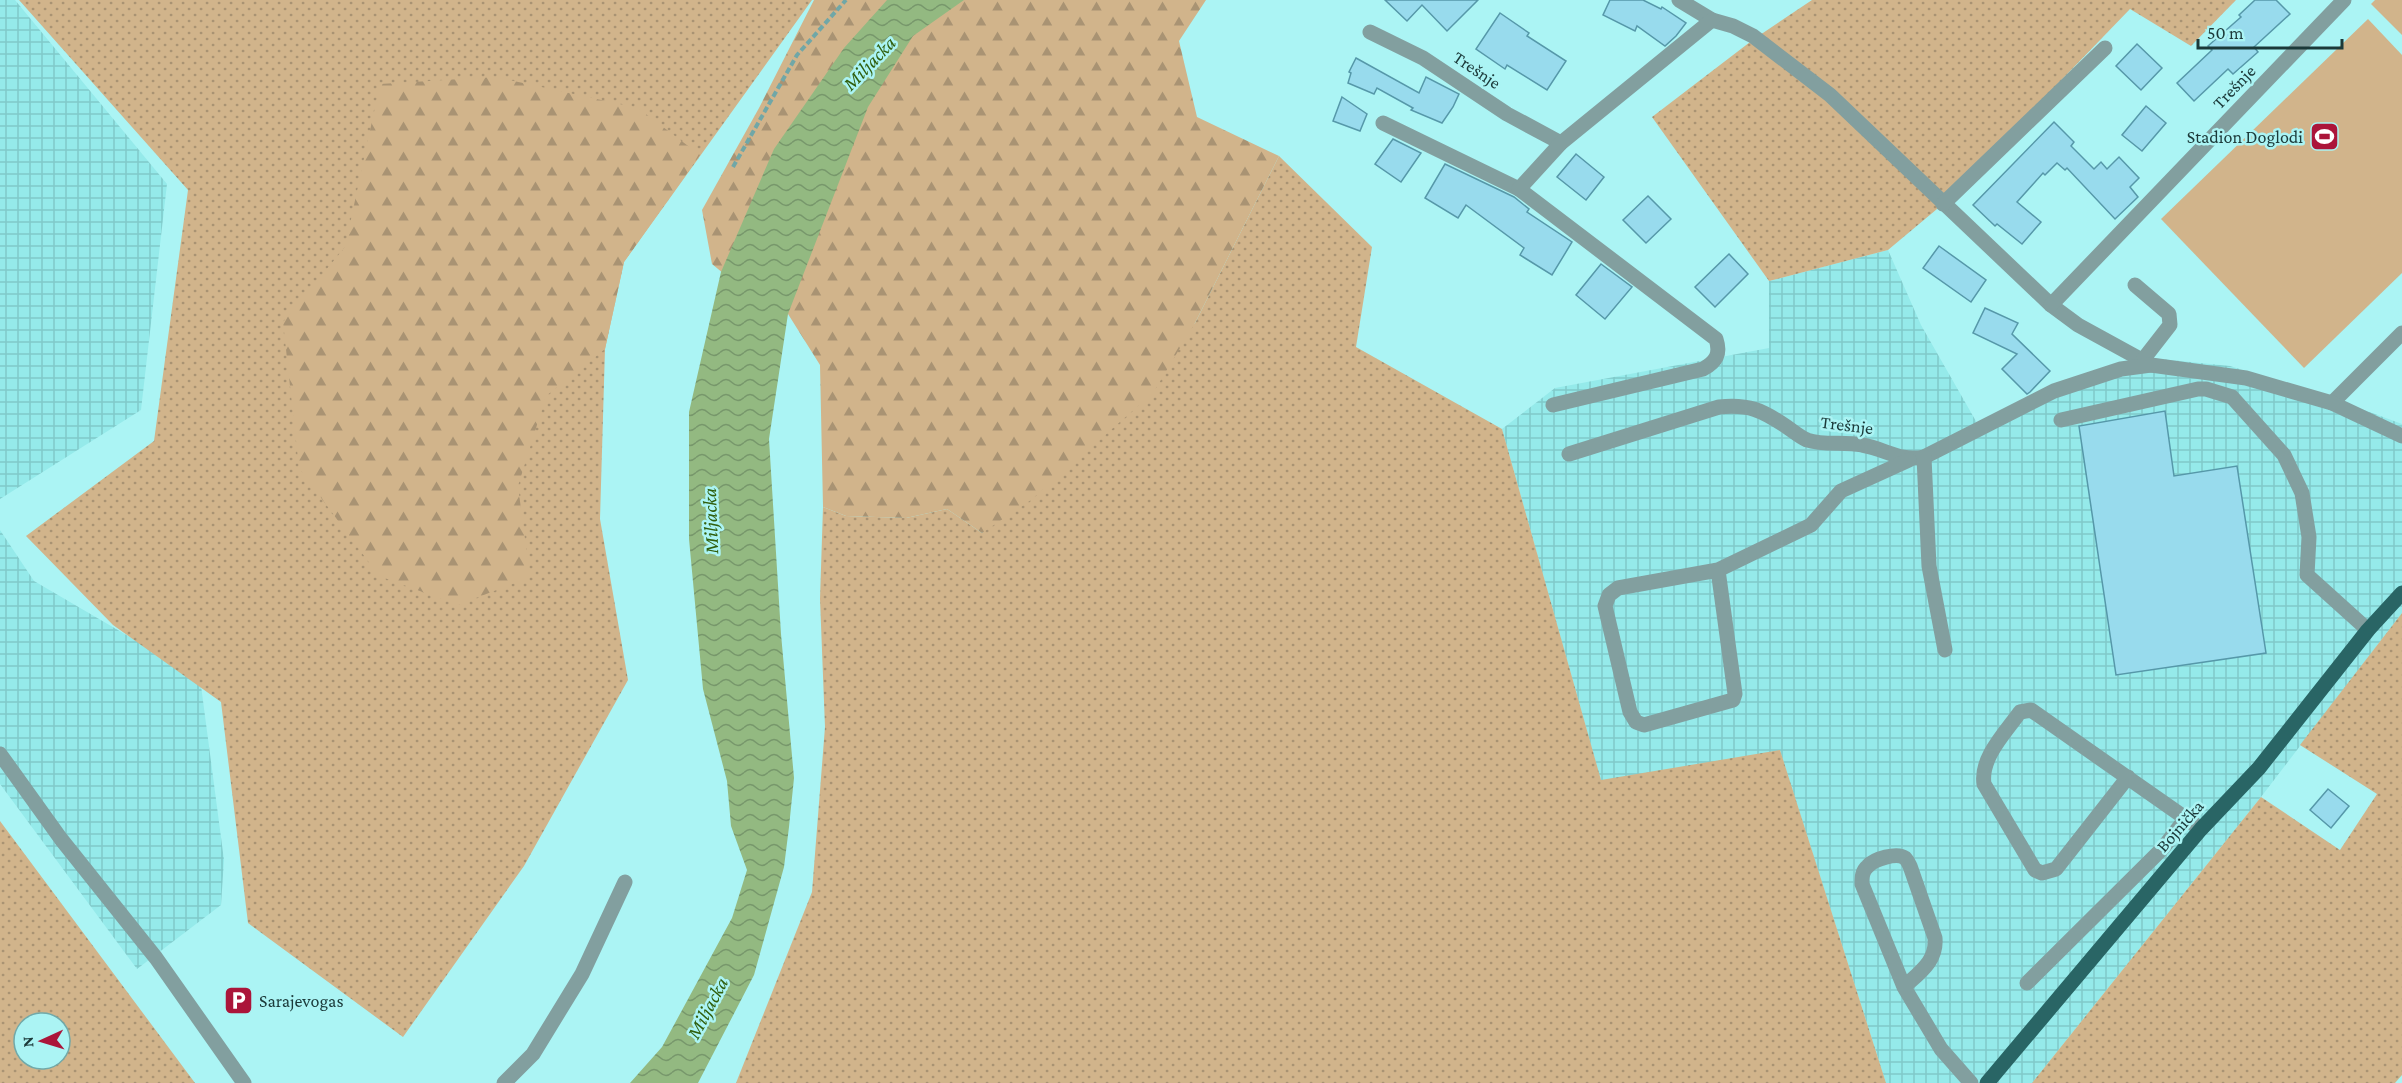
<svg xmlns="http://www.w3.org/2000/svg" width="2402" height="1083" font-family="'Crimson Pro',serif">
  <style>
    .industrial { fill: url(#industrial-grid) }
    .grass { fill: url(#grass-dots); fill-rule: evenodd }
    .forest { fill: url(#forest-firs) }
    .pitch { fill: #d1b48b }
    .water { fill: url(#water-waves) }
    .building { fill: #98dbed; stroke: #5698a9; stroke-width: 1.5 }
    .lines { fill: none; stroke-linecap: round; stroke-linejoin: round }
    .path { stroke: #70a7a7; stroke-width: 4; stroke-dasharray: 6 3; stroke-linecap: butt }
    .minor { stroke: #829f9f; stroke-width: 15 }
    .major { stroke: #296565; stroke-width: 15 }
    .labels { text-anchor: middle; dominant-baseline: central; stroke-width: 5; stroke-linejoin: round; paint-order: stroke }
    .street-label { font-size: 18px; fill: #1b3939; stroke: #abf4f4 }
    .poi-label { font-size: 18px; fill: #1b3939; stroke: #abf4f4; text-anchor: end }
    .water-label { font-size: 20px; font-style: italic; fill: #305f0e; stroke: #abf4f4 }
  </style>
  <defs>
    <pattern id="industrial-grid" width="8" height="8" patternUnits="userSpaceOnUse" patternTransform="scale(1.5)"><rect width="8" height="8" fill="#95eaea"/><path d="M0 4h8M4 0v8" fill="none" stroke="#80c9c9"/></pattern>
    <pattern id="grass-dots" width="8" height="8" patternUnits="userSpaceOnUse" patternTransform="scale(1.5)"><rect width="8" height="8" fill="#d1b48b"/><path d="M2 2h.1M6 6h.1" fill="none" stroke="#a99373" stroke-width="1.8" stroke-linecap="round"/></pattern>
    <pattern id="forest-firs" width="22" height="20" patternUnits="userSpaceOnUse" patternTransform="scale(1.5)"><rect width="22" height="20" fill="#d1b48b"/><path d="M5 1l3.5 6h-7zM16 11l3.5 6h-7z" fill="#a99373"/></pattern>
    <pattern id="water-waves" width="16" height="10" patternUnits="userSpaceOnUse" patternTransform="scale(1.5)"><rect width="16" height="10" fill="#93b981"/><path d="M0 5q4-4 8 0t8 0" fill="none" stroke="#77976b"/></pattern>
  </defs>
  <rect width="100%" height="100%" fill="#abf4f4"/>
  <!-- industrial -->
  <g class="industrial">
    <polygon points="0,0 15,0 167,184 141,410 0,499"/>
    <polygon points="1888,250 1921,325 1977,423 2141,357 2230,366 2329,397 2402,424 2402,613 2261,797 2032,1083 1886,1083 1780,751 1601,781 1502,429 1555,388 1769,348 1769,281"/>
    <polygon points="0,530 34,581 200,678 224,860 221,905 137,969 0,784"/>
  </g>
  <!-- grass -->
  <g class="grass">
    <polygon points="19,0 812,0 624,262 605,349 600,519 628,680 524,866 403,1037 248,923 221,702 113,625 26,536 154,441 188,190"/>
    <polygon points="1812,0 2236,0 2191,46 2130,9 1937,209 1888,250 1769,281 1652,117 1754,39"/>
    <polygon points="1279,156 1372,247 1356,347 1502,429 1601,780 1780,750 1886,1083 736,1083 812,892 825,727 820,599 823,507 846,516 906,518 947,509 982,533 1195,323"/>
    <polygon points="2402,613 2402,1075 2395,1083 2032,1083 2261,797 2340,850 2377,794 2300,745"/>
    <path d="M0,821L195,1083H0ZM24,1023H60V1059H24Z"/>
  </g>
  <!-- forest -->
  <g class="forest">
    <polygon points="814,0 1206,0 1179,41 1197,117 1279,156 1195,323 1153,393 1031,500 982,533 947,509 906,518 846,516 823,507 820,365 788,314 753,298 712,264 702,210 759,108"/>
    <polygon points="495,77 638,108 700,155 624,262 605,349 546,396 518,486 530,577 458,605 379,576 299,468 283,322 345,247 380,84"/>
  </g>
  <!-- pitch -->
  <g class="pitch">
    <polygon points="2375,0 2402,0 2402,35 2371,4"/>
    <polygon points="2368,19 2402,55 2402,273 2304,368 2161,219"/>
  </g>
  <!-- water -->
  <polygon class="water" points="887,0 964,0 913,36 868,107 788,314 769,439 781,634 794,778 789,827 784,867 754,975 698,1083 630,1083 662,1047 732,918 747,870 731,826 727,781 703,689 689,539 689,412 721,272 774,149 844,48"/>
  <!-- building -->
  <g class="building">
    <polygon points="1385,0 1478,0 1447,31 1422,5 1407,21"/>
    <polygon points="1610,0 1643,0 1661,9 1662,7 1686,23 1676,36 1665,46 1637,26 1635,31 1603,15"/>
    <polygon points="2255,0 2276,0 2290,14 2254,47 2258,52 2233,74 2228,69 2194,101 2177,83 2212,50 2208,46 2241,17 2239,15"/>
    <polygon points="1500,13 1529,33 1527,36 1566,61 1547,90 1507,65 1505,69 1476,49"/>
    <polygon points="2137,44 2162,68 2141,90 2116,66"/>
    <polygon points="1356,58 1419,93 1426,77 1459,94 1453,107 1442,123 1411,110 1413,108 1377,88 1374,94 1348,83 1351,73 1349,72"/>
    <polygon points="1342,97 1367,114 1360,131 1333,121"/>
    <polygon points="2146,106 2166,123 2142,151 2122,135"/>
    <polygon points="2054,122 2074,142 2071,146 2094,169 2101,162 2107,169 2119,157 2139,178 2130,187 2138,197 2115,219 2067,168 2065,170 2057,163 2045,175 2043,173 2017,202 2041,222 2022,244 1997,224 1995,226 1973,205"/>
    <polygon points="1393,139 1421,153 1401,182 1375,164"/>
    <polygon points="1576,154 1604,177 1586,200 1557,177"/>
    <polygon points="1445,164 1514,197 1529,209 1527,212 1572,242 1552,275 1520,255 1524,248 1466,205 1458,218 1425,198"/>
    <polygon points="1648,196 1671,219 1646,243 1623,220"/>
    <polygon points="1939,246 1986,280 1971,302 1923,268"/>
    <polygon points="1729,254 1748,274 1715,307 1695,287"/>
    <polygon points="1601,264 1632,287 1605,319 1576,295"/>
    <polygon points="1985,308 2018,323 2012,334 2050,371 2030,392 2027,394 2002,369 2017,354 1973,333"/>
    <polygon points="2165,411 2174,476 2237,466 2266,653 2116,675 2079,426"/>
    <polygon points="2328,789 2349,806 2331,828 2310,810"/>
  </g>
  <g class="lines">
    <!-- path -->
    <polyline class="path" points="733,167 797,55 846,0"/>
    <!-- minor -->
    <g class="minor">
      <polyline points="1679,0 1712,20 1733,26 1753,36 1830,95 2051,305 2078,325 2151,365"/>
      <polyline points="1370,32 1423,58 1507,114 1561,143"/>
      <polyline points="1383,123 1519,189"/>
      <polyline points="1943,204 2105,48"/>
      <polyline points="2135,285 2169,314 2170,325 2142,361"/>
      <polyline points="2051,305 2344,0"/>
      <polyline points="2332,403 2402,333"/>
      <path d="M1553,405L1703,369C1716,362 1721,354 1716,339L1519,189L1561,143L1712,20"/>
      <polyline points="2061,420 2198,389 2206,389 2232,397 2284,455 2302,493 2309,537 2307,575 2368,630"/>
      <path d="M1569,454L1719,407C1749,404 1762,410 1787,427C1793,431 1800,437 1807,440C1825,446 1844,441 1862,445C1886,449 1899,462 1924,457L2054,391L2121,369L2151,365L2246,378L2332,403L2402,436"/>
      <polyline points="1924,457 1929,566 1945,650"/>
      <polyline points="1718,570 1735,694 1733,700 1644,725 1636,722 1630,712 1605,606 1609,595 1618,588 1718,570 1811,525 1841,491 1909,460"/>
      <polyline points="0,754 61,839 156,958 244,1083"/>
      <path d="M2128,777L2056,869L2042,873L2035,870L1984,784C1980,758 2005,733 2020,712L2031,710L2201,829"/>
      <polyline points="2027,983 2163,848 2186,818"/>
      <path d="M1904,987C1920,972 1937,961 1935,938L1910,866C1909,864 1906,859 1905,858C1897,852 1874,859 1868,866C1862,871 1862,877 1862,884L1904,987L1941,1049L1971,1083"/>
      <polyline points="504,1083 533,1054 582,974 625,882"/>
    </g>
    <!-- major -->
    <polyline class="major" points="1987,1083 2201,829 2259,768 2368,630 2402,593"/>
  </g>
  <!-- icons -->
  <defs>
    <symbol id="stadium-square" viewBox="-11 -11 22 22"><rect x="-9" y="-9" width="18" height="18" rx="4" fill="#ab153a" stroke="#abf4f4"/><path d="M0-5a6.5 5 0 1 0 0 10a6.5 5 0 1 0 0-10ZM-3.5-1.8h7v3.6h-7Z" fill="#fff"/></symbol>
    <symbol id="parking-square" viewBox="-11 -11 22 22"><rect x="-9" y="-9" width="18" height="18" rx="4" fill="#ab153a" stroke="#abf4f4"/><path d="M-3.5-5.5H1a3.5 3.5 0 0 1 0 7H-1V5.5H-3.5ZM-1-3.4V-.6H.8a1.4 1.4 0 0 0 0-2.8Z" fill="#fff"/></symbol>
  </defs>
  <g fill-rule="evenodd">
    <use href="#stadium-square" x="2308" y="120" width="33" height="33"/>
    <use href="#parking-square" x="222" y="984" width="33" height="33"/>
  </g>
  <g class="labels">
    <!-- street labels -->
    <g class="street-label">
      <text transform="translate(1477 70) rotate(34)">Trešnje</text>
      <text transform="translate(2234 87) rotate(-46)">Trešnje</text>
      <text transform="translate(1847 425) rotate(7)">Trešnje</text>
      <text transform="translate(2180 826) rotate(-49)">Bojnička</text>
    </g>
    <!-- poi labels -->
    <g class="poi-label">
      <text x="2303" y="137">Stadion Doglodi</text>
      <text x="259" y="1001" text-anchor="start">Sarajevogas</text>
    </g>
    <!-- water labels -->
    <g class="water-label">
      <text transform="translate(869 63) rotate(-46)">Miljacka</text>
      <text transform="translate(710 521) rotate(-92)">Miljacka</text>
      <text transform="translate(707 1008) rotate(-62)">Miljacka</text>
    </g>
  </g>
  <!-- north arrow -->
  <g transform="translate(42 1041) rotate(266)"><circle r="28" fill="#abf4f4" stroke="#71a9a9" stroke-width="1.5"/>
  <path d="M0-4.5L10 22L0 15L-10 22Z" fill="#ab153a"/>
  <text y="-9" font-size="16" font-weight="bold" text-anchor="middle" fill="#1b3939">N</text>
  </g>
  <!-- scale -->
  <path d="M2198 39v9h144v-9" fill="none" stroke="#1b3939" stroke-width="3"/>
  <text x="2207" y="39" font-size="18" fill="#1b3939" stroke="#abf4f4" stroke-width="4.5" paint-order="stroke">50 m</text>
</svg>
